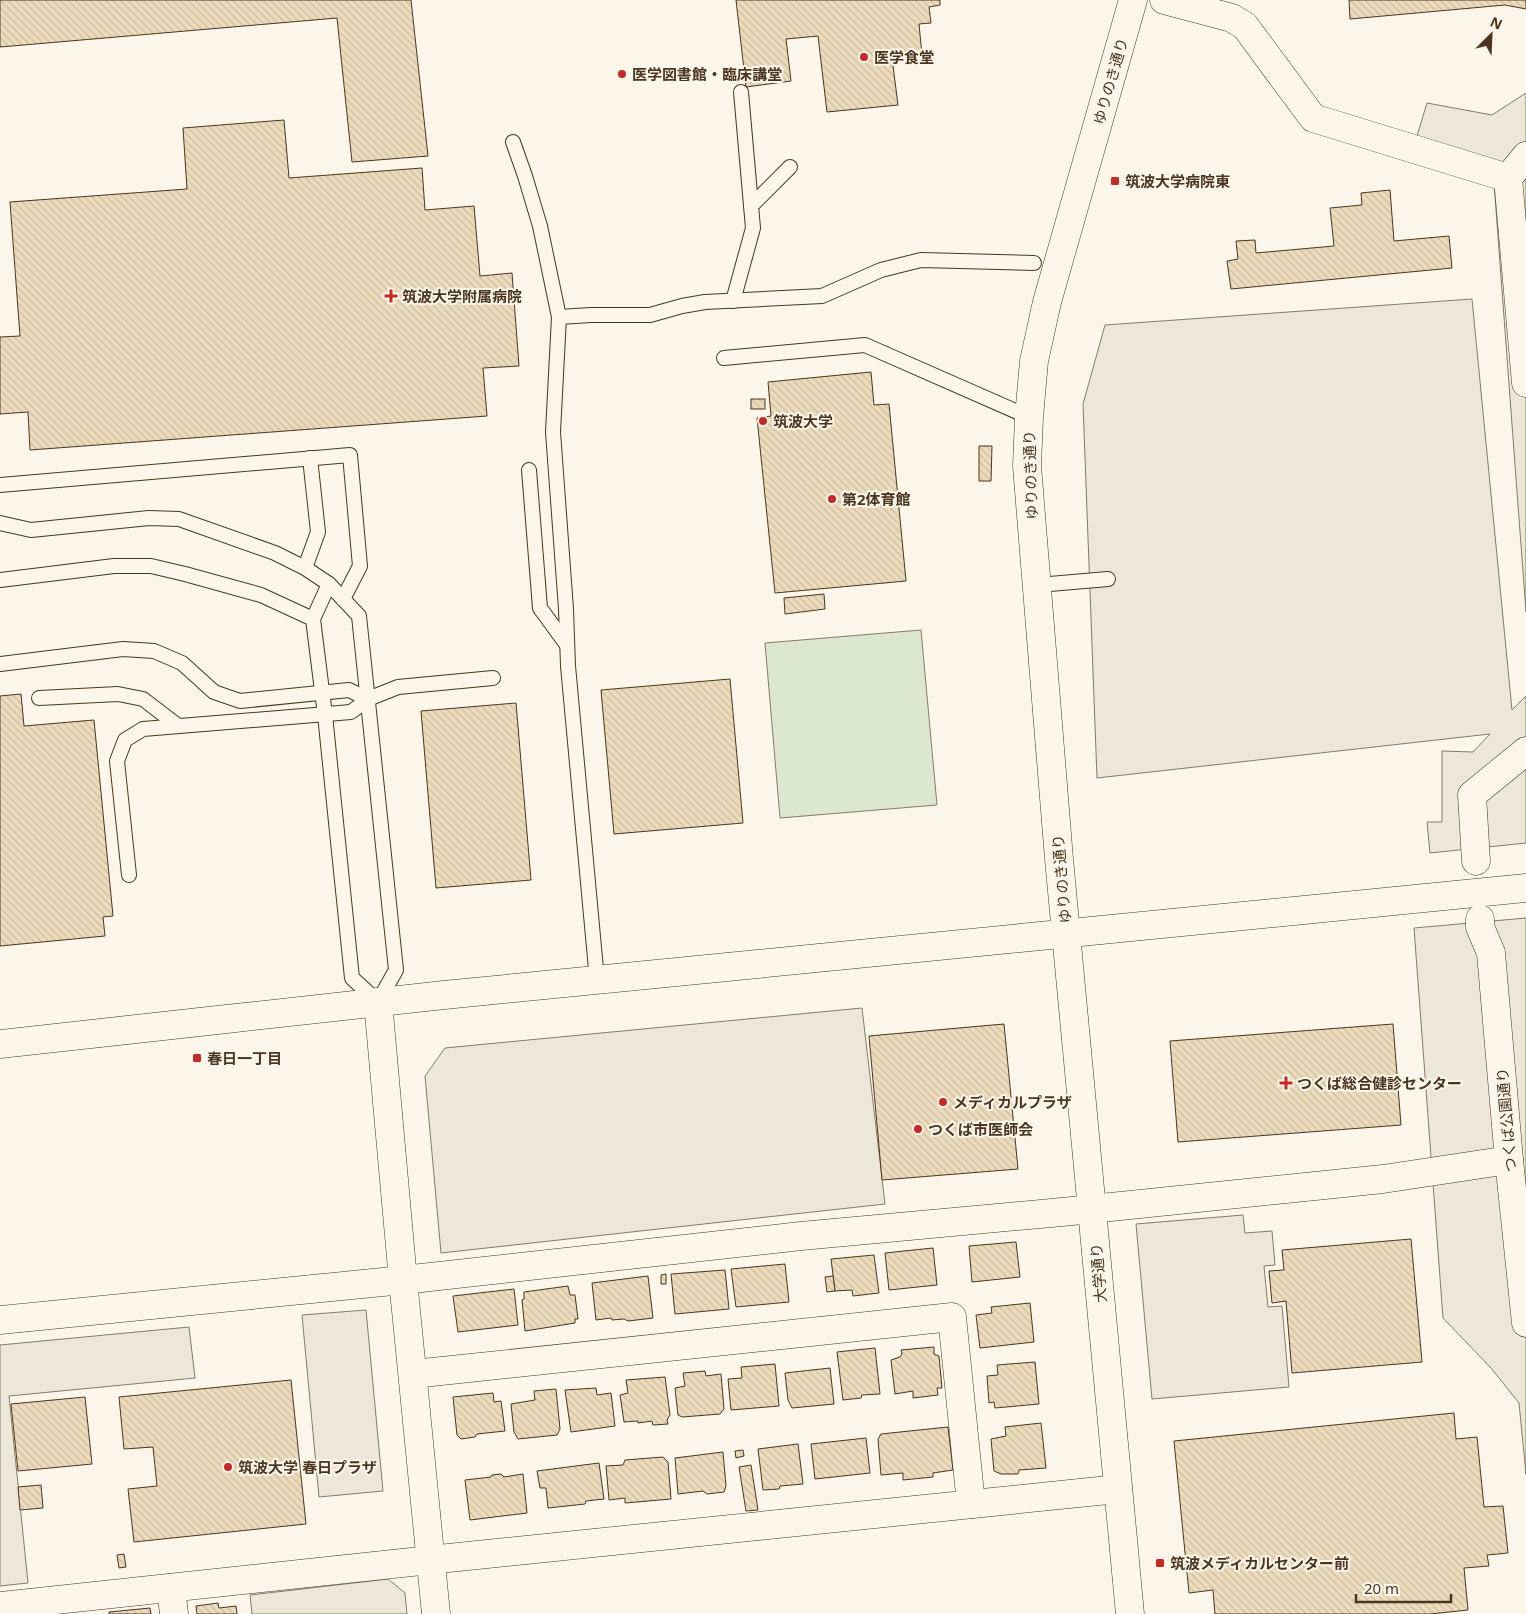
<svg xmlns="http://www.w3.org/2000/svg" width="1526" height="1614" font-family="'Noto Sans','Noto Sans JP',sans-serif">
  <style>
    .pitch { fill: #dce7d0; stroke: #887966 }
    .parking { fill: #ede7d9; stroke: #887966 }
    .building { fill: url(#building-back-hatch); stroke: #4a3520 }
    .lines { fill: none; stroke-linecap: round; stroke-linejoin: round }
    .lane-casing { stroke: #4a3520; stroke-width: 16 }
    .street-casing { stroke: #4a3520; stroke-width: 29 }
    .secondary-casing { stroke: #4a3520; stroke-width: 29 }
    .lane { stroke: #fbf6e9; stroke-width: 14 }
    .street { stroke: #fbf6e9; stroke-width: 28 }
    .secondary { stroke: #fbf6e9; stroke-width: 28 }
    .poi-dot { fill: #c62828; stroke: #fbf6e9; stroke-width: 2 }
    .labels { text-anchor: middle; dominant-baseline: central; stroke-width: 4; stroke-linejoin: round; paint-order: stroke }
    .poi-label { font-size: 15px; font-weight: bold; fill: #4a3520; stroke: #fbf6e9; text-anchor: start }
    .street-label { font-size: 15px; fill: #4a3520; stroke: #fbf6e9 }
  </style>
  <defs>
    <pattern id="building-back-hatch" width="6" height="6" patternUnits="userSpaceOnUse" patternTransform="scale(1.25)"><rect width="6" height="6" fill="#ecdcbc"/><path d="M-1 5l2 2M0 0l6 6M5-1l2 2" fill="none" stroke="#ccbda1"/></pattern>
  </defs>
  <rect width="100%" height="100%" fill="#fbf6e9"/>
  <!-- pitch -->
  <polygon class="pitch" points="921,630 937,805 780,818 765,643"/>
  <!-- parking -->
  <g class="parking">
    <polygon points="1526,93 1526,612 1494,183 1411,156 1427,103 1492,115"/>
    <polygon points="1472,299 1512,710 1526,696 1526,843 1430,853 1427,822 1442,822 1442,751 1473,752 1490,734 1097,778 1083,404 1105,325"/>
    <polygon points="1526,918 1526,1474 1519,1403 1491,1368 1443,1318 1414,928"/>
    <polygon points="862,1008 885,1204 441,1253 425,1076 445,1048"/>
    <polygon points="1243,1215 1245,1233 1272,1231 1275,1265 1264,1266 1268,1307 1282,1306 1289,1387 1152,1399 1136,1224"/>
    <polygon points="366,1310 383,1491 319,1497 302,1315"/>
    <polygon points="189,1327 195,1378 9,1396 28,1583 0,1586 0,1345"/>
    <polygon points="388,1579 405,1593 407,1614 252,1614 250,1595"/>
  </g>
  <!-- building -->
  <g class="building">
    <polygon points="0,0 411,0 428,156 352,162 337,18 0,47"/>
    <polygon points="736,0 940,0 940,5 929,7 931,23 919,24 922,55 892,58 898,105 827,112 818,36 786,39 791,81 746,87"/>
    <polygon points="1349,0 1526,0 1526,9 1505,5 1350,19"/>
    <polygon points="284,120 289,178 422,168 425,210 474,206 480,276 512,273 519,366 483,368 487,416 30,450 28,412 0,414 0,337 20,336 10,202 187,189 183,128"/>
    <polygon points="1390,190 1394,241 1449,236 1452,268 1231,289 1227,261 1238,259 1236,241 1255,240 1256,253 1334,246 1330,208 1362,205 1361,193"/>
    <polygon points="871,372 874,405 889,404 906,581 775,593 757,418 771,416 768,382"/>
    <rect x="751" y="399" width="14" height="10"/>
    <polygon points="979,446 992,446 991,481 979,481"/>
    <polygon points="824,594 825,609 785,614 784,598"/>
    <polygon points="730,679 743,823 614,834 601,690"/>
    <polygon points="21,694 24,726 94,720 113,916 103,917 105,936 0,946 0,696"/>
    <polygon points="516,703 531,880 436,888 421,711"/>
    <polygon points="1004,1024 1018,1169 882,1180 869,1036"/>
    <polygon points="1393,1024 1401,1125 1178,1142 1170,1041"/>
    <polygon points="1411,1239 1422,1362 1292,1373 1286,1301 1272,1303 1269,1271 1284,1270 1282,1250"/>
    <polygon points="1016,1242 1020,1277 972,1282 969,1246"/>
    <polygon points="933,1248 937,1285 889,1290 885,1253"/>
    <polygon points="874,1255 879,1293 853,1296 852,1290 835,1291 831,1259"/>
    <polygon points="785,1264 789,1302 736,1307 731,1269"/>
    <polygon points="725,1270 729,1309 675,1314 671,1274"/>
    <polygon points="666,1274 666,1284 661,1284 661,1275"/>
    <polygon points="648,1276 653,1318 628,1321 624,1319 612,1320 611,1318 596,1320 592,1283"/>
    <polygon points="833,1276 835,1291 827,1292 825,1277"/>
    <polygon points="568,1286 570,1295 575,1295 578,1319 575,1319 575,1323 525,1331 522,1300 524,1299 524,1292"/>
    <polygon points="514,1289 518,1325 458,1332 453,1296"/>
    <polygon points="1030,1303 1034,1342 980,1348 976,1315 992,1313 991,1307"/>
    <polygon points="934,1347 934,1354 939,1356 942,1388 937,1388 938,1395 913,1398 913,1391 895,1394 891,1360 900,1357 902,1354 901,1350"/>
    <polygon points="875,1348 880,1394 862,1395 861,1398 843,1400 837,1352"/>
    <polygon points="1035,1362 1039,1404 995,1408 994,1402 989,1403 987,1376 998,1375 997,1365"/>
    <polygon points="775,1364 779,1406 731,1410 728,1379 742,1378 741,1367"/>
    <polygon points="830,1368 834,1404 792,1408 788,1400 785,1373"/>
    <polygon points="705,1371 706,1376 721,1374 724,1409 720,1414 682,1417 678,1415 675,1388 685,1386 683,1373"/>
    <polygon points="665,1377 670,1415 667,1420 668,1424 653,1425 652,1421 638,1423 638,1421 624,1422 620,1395 628,1393 626,1380"/>
    <polygon points="291,1380 306,1524 134,1542 128,1489 157,1486 153,1447 124,1449 119,1397"/>
    <polygon points="596,1388 597,1395 611,1393 615,1426 571,1432 565,1390"/>
    <polygon points="556,1389 560,1429 557,1435 518,1439 514,1432 511,1404 535,1400 534,1391"/>
    <polygon points="493,1393 494,1402 501,1401 505,1431 477,1434 475,1437 461,1439 457,1435 453,1397"/>
    <polygon points="85,1397 92,1464 18,1471 11,1404"/>
    <polygon points="1454,1413 1456,1439 1477,1437 1484,1507 1503,1506 1508,1553 1487,1555 1489,1566 1464,1568 1468,1610 1430,1614 1215,1614 1213,1590 1189,1593 1174,1441"/>
    <polygon points="1041,1423 1046,1468 1019,1470 1018,1474 1001,1474 994,1471 991,1439 1006,1436 1005,1427"/>
    <polygon points="948,1427 953,1470 933,1473 933,1477 903,1480 903,1473 881,1475 878,1439 881,1434"/>
    <polygon points="866,1438 870,1473 815,1479 811,1444"/>
    <polygon points="798,1444 803,1484 780,1486 779,1489 763,1490 758,1449"/>
    <polygon points="743,1450 744,1456 736,1458 735,1451"/>
    <polygon points="723,1452 726,1486 724,1492 707,1494 703,1491 678,1494 675,1458"/>
    <polygon points="663,1457 668,1462 671,1499 625,1503 625,1498 609,1500 606,1466 623,1465 625,1460"/>
    <polygon points="599,1463 604,1499 586,1501 585,1504 548,1508 546,1488 540,1488 537,1471"/>
    <polygon points="751,1465 758,1510 746,1511 739,1467"/>
    <polygon points="501,1474 504,1477 523,1474 527,1513 470,1520 465,1480 491,1477 492,1475"/>
    <polygon points="41,1485 43,1508 20,1510 18,1487"/>
    <polygon points="124,1554 126,1567 119,1568 117,1555"/>
    <polygon points="218,1603 219,1608 236,1606 237,1614 197,1614 196,1606"/>
    <polygon points="150,1608 151,1614 109,1614 109,1612"/>
  </g>
  <g class="lines">
    <defs>
      <g id="lane">
        <polyline points="513,142 525,176 540,226 559,317 553,432 566,609 568,666 597,980"/>
        <polyline points="751,206 790,167"/>
        <polyline points="733,301 753,228 741,92"/>
        <polyline points="559,317 591,315 650,315 682,306 705,302 822,296 881,270 921,260 1034,263"/>
        <polyline points="724,358 865,345 1029,417"/>
        <polyline points="529,470 540,608 567,645"/>
        <polyline points="0,485 350,455 360,566 343,599"/>
        <polyline points="0,523 31,530 149,518 179,519 275,553 305,568 329,584 359,616 396,970 378,1002 352,978 325,715 313,619 261,595 185,574 151,566 114,566 0,580"/>
        <polyline points="305,568 318,532 310,458"/>
        <polyline points="1038,585 1108,579"/>
        <polyline points="313,619 329,584"/>
        <polyline points="0,664 123,649 154,651 182,663 214,692 240,701 349,690 368,699"/>
        <polyline points="39,698 118,694 143,699 177,725"/>
        <polyline points="129,875 117,761 125,740 143,729 351,712 368,699 398,687 493,678"/>
      </g>
      <g id="street">
        <polyline points="1164,0 1232,18 1245,26 1313,118 1508,178"/>
        <polyline points="1526,156 1508,178 1526,383"/>
        <polyline points="1476,861 1472,795 1526,751"/>
        <polyline points="1480,919 1480,927 1491,953 1509,1160 1526,1323"/>
        <polyline points="378,1002 403,1280 436,1614"/>
        <polyline points="0,1320 403,1280 801,1236 1062,1212 1383,1179 1509,1160"/>
        <polyline points="413,1374 952,1317 971,1504"/>
        <polyline points="171,1588 174,1614"/>
        <polyline points="0,1606 458,1557 1118,1489"/>
      </g>
      <g id="secondary">
        <path d="M0,1044C148,1028 296,1011 444,995C805,958 1166,925 1526,888"/>
        <polyline points="1130,1614 1059,859 1027,466 1029,417 1034,361 1047,302 1133,0"/>
      </g>
    </defs>
    <!-- lane casing -->
    <use href="#lane" class="lane-casing"/>
    <!-- street casing -->
    <use href="#street" class="street-casing"/>
    <!-- secondary casing -->
    <use href="#secondary" class="secondary-casing"/>
    <!-- lane -->
    <use href="#lane" class="lane"/>
    <!-- street -->
    <use href="#street" class="street"/>
    <!-- secondary -->
    <use href="#secondary" class="secondary"/>
  </g>
  <!-- markers -->
  <g class="poi-dot">
    <circle cx="864" cy="57" r="5"/>
    <circle cx="622" cy="74" r="5"/>
    <rect x="1110" y="176" width="10" height="10" rx="2.5"/>
    <path d="M388.5 288.5h5v5h5v5h-5v5h-5v-5h-5v-5h5z"/>
    <circle cx="763" cy="421" r="5"/>
    <circle cx="832" cy="499" r="5"/>
    <rect x="192" y="1053" width="10" height="10" rx="2.5"/>
    <path d="M1283.5 1075.5h5v5h5v5h-5v5h-5v-5h-5v-5h5z"/>
    <circle cx="943" cy="1102" r="5"/>
    <circle cx="918" cy="1129" r="5"/>
    <circle cx="228" cy="1467" r="5"/>
    <rect x="1155" y="1558" width="10" height="10" rx="2.5"/>
  </g>
  <g class="labels">
    <!-- poi labels -->
    <g class="poi-label">
      <text x="874" y="57">医学食堂</text>
      <text x="632" y="74">医学図書館・臨床講堂</text>
      <text x="1125" y="181">筑波大学病院東</text>
      <text x="402" y="296">筑波大学附属病院</text>
      <text x="773" y="421">筑波大学</text>
      <text x="842" y="499">第2体育館</text>
      <text x="207" y="1058">春日一丁目</text>
      <text x="1297" y="1083">つくば総合健診センター</text>
      <text x="953" y="1102">メディカルプラザ</text>
      <text x="928" y="1129">つくば市医師会</text>
      <text x="238" y="1467">筑波大学 春日プラザ</text>
      <text x="1170" y="1563">筑波メディカルセンター前</text>
    </g>
    <!-- street labels -->
    <g class="street-label">
      <text transform="translate(1110 81) rotate(-74)">ゆりのき通り</text>
      <text transform="translate(1030 475) rotate(-92)">ゆりのき通り</text>
      <text transform="translate(1061 879) rotate(-95)">ゆりのき通り</text>
      <text transform="translate(1506 1120) rotate(-95)">つくば公園通り</text>
      <text transform="translate(1098 1273) rotate(-95)">大学通り</text>
    </g>
  </g>
  <!-- north arrow -->
  <g transform="translate(1491 35) rotate(24)" stroke="#fbf6e9" stroke-width="4" paint-order="stroke">
  <path d="M0-4L9 19L0 12L-9 19Z" fill="#4a3520"/>
  <text y="-8" font-size="14" font-weight="bold" text-anchor="middle" fill="#4a3520">N</text>
  </g>
  <!-- scale -->
  <path d="M1356 1594v8h95v-8" fill="none" stroke="#4a3520" stroke-width="2.5"/>
  <text x="1364" y="1594" font-size="15" fill="#4a3520" stroke="#fbf6e9" stroke-width="4" paint-order="stroke">20 m</text>
</svg>
